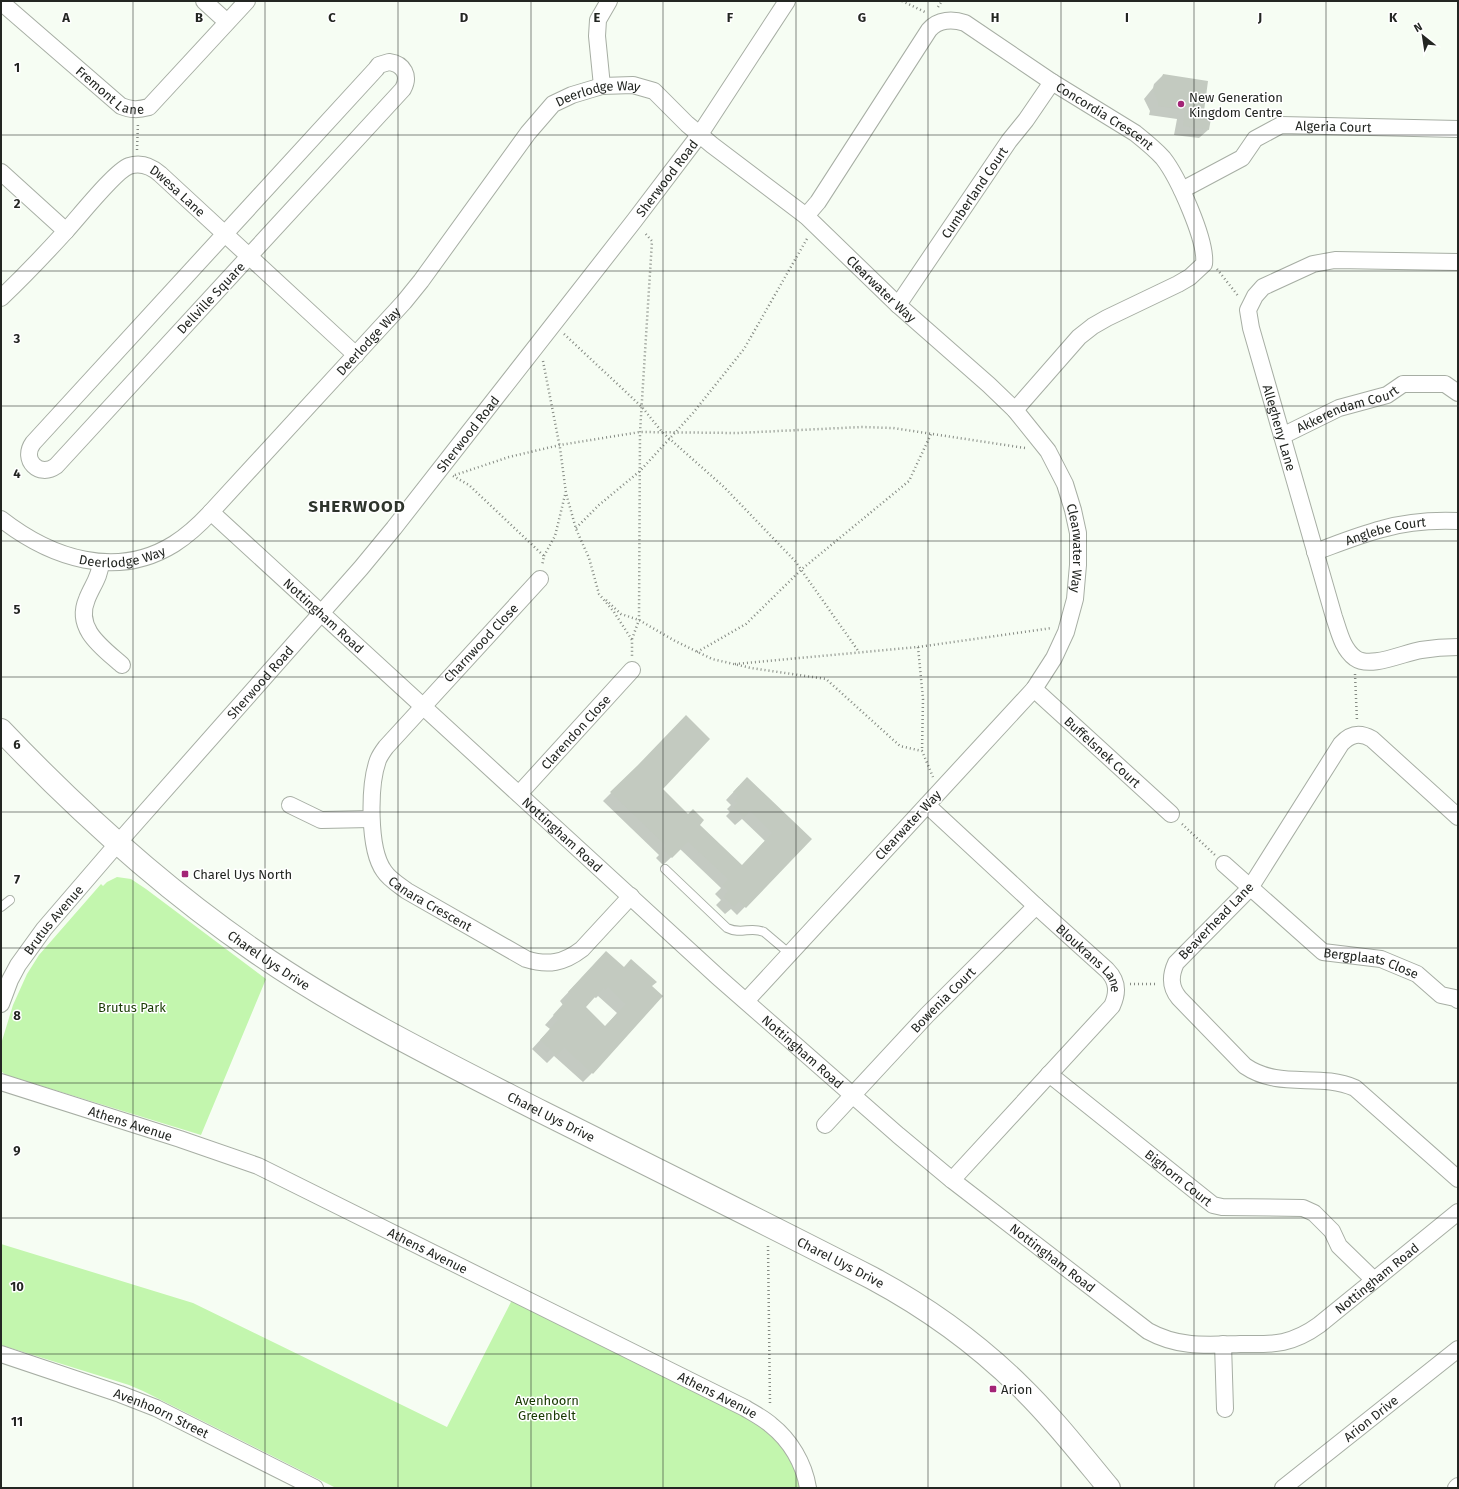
<svg xmlns="http://www.w3.org/2000/svg" width="1459" height="1489" font-family="'Fira Sans',sans-serif">
  <style>
    .park { fill: #c3f6ae }
    .shadow { fill: #0003; fill-rule: evenodd }
    .building { fill: #c3cac0; fill-rule: evenodd }
    .lines { fill: none; stroke-linecap: round; stroke-linejoin: round }
    .lane-casing { stroke: #a7aea4; stroke-width: 10 }
    .street-casing { stroke: #a7aea4; stroke-width: 18 }
    .secondary-casing { stroke: #a7aea4; stroke-width: 24 }
    .path { stroke: #858a83; stroke-width: 2.5; stroke-dasharray: 1 3; stroke-linecap: butt }
    .lane { stroke: #fff; stroke-width: 8 }
    .street { stroke: #fff; stroke-width: 16 }
    .secondary { stroke: #fff; stroke-width: 22 }
    .grid { fill: none; stroke: #232622; stroke-width: 1; stroke-opacity: 0.55 }
    .poi-dot { fill: #a32476; stroke: #fff; stroke-width: 1.5 }
    .labels { text-anchor: middle; dominant-baseline: central; stroke-width: 3; stroke-linejoin: round; paint-order: stroke }
    .street-label { font-size: 13px; fill: #232622; stroke: #fff }
    .poi-label { font-size: 13px; fill: #232622; stroke: #fff; text-anchor: start }
    .park-label { font-size: 13px; fill: #183a02; stroke: #fff }
    .district-label { font-size: 17px; font-weight: bold; letter-spacing: 1px; fill: #2e342c; stroke: #fff }
    .grid-label { font-size: 13px; text-anchor: middle; font-weight: bold; fill: #232622; stroke: #fff; stroke-width: 3; stroke-linejoin: round; paint-order: stroke }
  </style>
  <rect width="100%" height="100%" fill="#f6fdf3"/>
  <!-- park -->
  <g class="park">
    <polygon points="117,877 131,879 146,889 266,979 201,1135 6,1075 1,1071 1,1044 13,1005 27,974 39,955 101,884 103,886 107,882"/>
    <path d="M1,1244L193,1303L447,1427L512,1300L749,1418C779,1437 791,1455 801,1488H336L143,1391L129,1385L1,1345Z"/>
  </g>
  <!-- shadow -->
  <g class="shadow">
    <polygon points="1163,75 1202,112 1208,130 1199,138 1174,135 1177,119 1149,115 1150,111 1144,99 1153,88 1154,84"/>
    <polygon points="634,770 661,789 742,866 765,841 742,819 735,825 726,816 730,812 727,809 731,805 726,800 739,786 811,839 737,915 731,909 725,914 716,905 721,900 715,894 721,888 680,849 663,865 656,858 659,855 603,801"/>
    <path d="M606,952L623,968L651,987L592,1073L583,1082L554,1056L547,1063L532,1049L550,1029L545,1025L563,1005L560,1001ZM598,996L617,1013L605,1027L584,1008L594,997L596,998Z"/>
  </g>
  <!-- building -->
  <g class="building">
    <polygon points="1163,74 1208,81 1204,111 1212,112 1209,130 1183,126 1185,110 1158,106 1158,102 1153,89 1162,78"/>
    <polygon points="686,715 710,739 663,789 688,814 693,809 704,820 700,825 742,865 772,833 750,811 744,818 733,807 737,803 734,801 738,796 733,792 747,777 812,839 746,908 739,902 734,907 723,897 728,891 722,885 728,879 688,842 672,858 663,850 666,846 610,792 638,765"/>
    <path d="M606,951L624,967L631,959L657,982L652,986L663,996L593,1074L564,1047L557,1055L540,1040L558,1020L553,1015L571,995L568,992ZM608,987L626,1004L605,1026L586,1007L603,988L605,990Z"/>
  </g>
  <g class="lines">
    <defs>
      <g id="lane">
        <path d="M665,869L727,928C741,935 751,926 764,932L790,954"/>
        <polyline points="1,907 10,900"/>
      </g>
      <g id="street">
        <polyline points="204,1 227,22"/>
        <path id="s1" d="M1,2L121,106C131,110 138,110 149,107L247,1"/>
        <path d="M389,62C404,64 410,76 403,89L56,466C39,478 21,460 33,443L376,69L379,65Z"/>
        <polyline points="602,86 597,36 598,20 609,1"/>
        <polyline points="1,172 66,231"/>
        <path id="s2" d="M1182,190L1242,158L1255,139L1281,125L1458,129"/>
        <path id="s3" d="M806,216L818,202L929,30C938,19 953,19 965,23L1052,82L1135,133C1145,141 1155,149 1163,158C1178,177 1207,241 1204,264L1190,277L1178,284L1107,318L1093,326L1079,337L1015,410"/>
        <path id="s4" d="M1458,262L1335,260L1313,264L1263,287L1255,296L1248,310L1251,328L1334,617C1339,631 1342,648 1355,658C1370,669 1403,653 1421,650C1433,648 1446,647 1458,647"/>
        <path id="s5" d="M1,298C23,277 45,254 65,232C78,218 115,171 129,166C141,162 152,167 160,174L356,355"/>
        <path id="s6" d="M898,305L1009,141L1026,120L1052,82"/>
        <path id="s7" d="M1282,436L1339,408L1387,395L1403,384H1445L1458,393"/>
        <path id="s8" d="M211,512L718,977L898,1135L952,1180L1148,1331C1179,1348 1207,1345 1240,1344C1254,1344 1269,1345 1283,1342C1296,1339 1308,1333 1319,1325L1458,1212"/>
        <path id="s9" d="M1,519C51,558 116,580 174,544C188,535 200,524 211,512L404,302L421,281L528,133L553,104L572,95L602,86L633,85L654,91L687,124L712,145L806,216L898,305L989,385L1015,410L1048,451L1065,484L1073,510L1078,533V565L1075,599L1066,632L1054,658L1034,689L746,1001"/>
        <path id="s10" d="M1315,552C1337,544 1359,535 1382,529C1406,522 1433,520 1458,521"/>
        <path d="M101,562C100,577 92,586 87,599C74,629 103,648 122,665"/>
        <path id="s11" d="M540,579L386,747C383,751 380,755 378,760C369,785 368,849 384,871C389,879 399,885 407,891L526,959C548,966 564,963 582,949L631,896"/>
        <path id="s12" d="M1034,689L1171,814"/>
        <path id="s13" d="M519,794L632,670"/>
        <polyline points="290,805 321,820 371,819"/>
        <path id="s14" d="M927,805L1036,906L1107,970C1118,981 1118,993 1112,1006L952,1180"/>
        <path d="M1458,817L1372,739C1360,732 1350,734 1341,744L1250,888L1176,963C1170,976 1170,987 1179,998L1245,1066C1280,1090 1319,1072 1355,1088L1458,1179"/>
        <path id="s15" d="M1224,864L1323,952L1381,959L1417,974L1441,995L1455,998L1458,1000"/>
        <path id="s16" d="M1,1004L10,980L18,965L44,929L118,843L361,568L394,528L634,221L700,134L787,1"/>
        <path id="s17" d="M1049,1074L1213,1205L1222,1207L1303,1208L1314,1213L1332,1231L1339,1246L1374,1280"/>
        <path id="s18" d="M1,1082L180,1139L258,1166L745,1408C753,1413 763,1418 771,1425C790,1440 804,1463 808,1488"/>
        <path id="s19" d="M825,1125L927,1015L1036,906"/>
        <polyline points="1223,1344 1225,1409"/>
        <path id="s20" d="M1,1354L120,1394L156,1408L315,1488"/>
        <path id="s21" d="M1283,1488L1458,1349"/>
        <polyline points="1456,1488 1458,1486"/>
      </g>
      <g id="secondary">
        <path id="s22" d="M1,730C78,811 163,888 256,952C346,1014 444,1062 542,1112C652,1167 763,1222 872,1278C926,1307 975,1342 1019,1385C1052,1417 1080,1453 1109,1488"/>
      </g>
    </defs>
    <!-- lane casing -->
    <use href="#lane" class="lane-casing"/>
    <!-- street casing -->
    <use href="#street" class="street-casing"/>
    <!-- secondary casing -->
    <use href="#secondary" class="secondary-casing"/>
    <!-- path -->
    <g class="path">
      <polyline points="902,1 927,13"/>
      <polyline points="938,7 942,1"/>
      <polyline points="137,150 138,123"/>
      <polyline points="1217,269 1239,297"/>
      <polyline points="564,334 642,407 662,432 724,487 795,561 859,652"/>
      <polyline points="543,361 560,448 566,493 576,529 589,558 599,594 614,612 632,640 632,656"/>
      <polyline points="455,475 509,457 560,445 640,432 737,433 862,427 893,428 1025,448"/>
      <polyline points="453,476 469,485 544,556 542,566"/>
      <polyline points="576,528 599,505 640,471 693,413 744,349 808,237"/>
      <polyline points="544,556 555,536 565,495"/>
      <polyline points="606,600 621,614 639,620 675,641 712,659 751,668 826,679 900,746 922,751 933,777"/>
      <polyline points="632,639 639,620 640,432 652,241 644,232"/>
      <polyline points="918,647 1052,628"/>
      <polyline points="697,652 746,624 802,569 909,481 931,434"/>
      <polyline points="735,664 918,647 923,699 922,751"/>
      <polyline points="1355,674 1357,721"/>
      <polyline points="1182,824 1215,855"/>
      <polyline points="1130,984 1157,984"/>
      <polyline points="768,1246 770,1405"/>
    </g>
    <!-- lane -->
    <use href="#lane" class="lane"/>
    <!-- street -->
    <use href="#street" class="street"/>
    <!-- secondary -->
    <use href="#secondary" class="secondary"/>
  </g>
  <!-- grid -->
  <path class="grid" d="M133,1V1488M265,1V1488M398,1V1488M531,1V1488M663,1V1488M796,1V1488M928,1V1488M1061,1V1488M1194,1V1488M1326,1V1488M1,135H1458M1,271H1458M1,406H1458M1,541H1458M1,677H1458M1,812H1458M1,948H1458M1,1083H1458M1,1218H1458M1,1354H1458"/>
  <!-- markers -->
  <g class="poi-dot">
    <circle cx="1181" cy="104" r="4"/>
    <rect x="181" y="870" width="8" height="8" rx="2"/>
    <rect x="989" y="1385" width="8" height="8" rx="2"/>
  </g>
  <g class="labels">
    <!-- street labels -->
    <g class="street-label">
      <text stroke="none"><textPath href="#s1" startOffset="142">Fremont Lane</textPath></text>
      <text stroke="none"><textPath href="#s9" startOffset="816">Deerlodge Way</textPath></text>
      <text stroke="none"><textPath href="#s3" startOffset="430">Concordia Crescent</textPath></text>
      <text stroke="none"><textPath href="#s2" startOffset="173">Algeria Court</textPath></text>
      <text stroke="none"><textPath href="#s16" startOffset="1063">Sherwood Road</textPath></text>
      <text stroke="none"><textPath href="#s5" startOffset="242">Dwesa Lane</textPath></text>
      <text stroke="none"><textPath href="#s6" startOffset="136">Cumberland Court</textPath></text>
      <text stroke="none"><textPath href="#s9" startOffset="1176">Clearwater Way</textPath></text>
      <text transform="translate(211 298) rotate(-47)">Dellville Square</text>
      <text stroke="none"><textPath href="#s9" startOffset="468">Deerlodge Way</textPath></text>
      <text stroke="none"><textPath href="#s7" startOffset="71">Akkerendam Court</textPath></text>
      <text stroke="none"><textPath href="#s4" startOffset="350">Allegheny Lane</textPath></text>
      <text stroke="none"><textPath href="#s16" startOffset="739">Sherwood Road</textPath></text>
      <text stroke="none"><textPath href="#s10" startOffset="74">Anglebe Court</textPath></text>
      <text stroke="none"><textPath href="#s9" startOffset="1512">Clearwater Way</textPath></text>
      <text stroke="none"><textPath href="#s9" startOffset="132">Deerlodge Way</textPath></text>
      <text stroke="none"><textPath href="#s8" startOffset="153">Nottingham Road</textPath></text>
      <text transform="translate(481 643) rotate(-47)">Charnwood Close</text>
      <text stroke="none"><textPath href="#s16" startOffset="415">Sherwood Road</textPath></text>
      <text stroke="none"><textPath href="#s13" startOffset="84">Clarendon Close</textPath></text>
      <text stroke="none"><textPath href="#s12" startOffset="93">Buffelsnek Court</textPath></text>
      <text transform="translate(908 825) rotate(-47)">Clearwater Way</text>
      <text stroke="none"><textPath href="#s8" startOffset="477">Nottingham Road</textPath></text>
      <text stroke="none"><textPath href="#s11" startOffset="414">Canara Crescent</textPath></text>
      <text stroke="none"><textPath href="#s16" startOffset="100">Brutus Avenue</textPath></text>
      <text transform="translate(1216 921) rotate(-46)">Beaverhead Lane</text>
      <text stroke="none"><textPath href="#s22" startOffset="354">Charel Uys Drive</textPath></text>
      <text stroke="none"><textPath href="#s14" startOffset="224">Bloukrans Lane</textPath></text>
      <text stroke="none"><textPath href="#s15" startOffset="182">Bergplaats Close</textPath></text>
      <text stroke="none"><textPath href="#s19" startOffset="172">Bowenia Court</textPath></text>
      <text stroke="none"><textPath href="#s8" startOffset="801">Nottingham Road</textPath></text>
      <text stroke="none"><textPath href="#s22" startOffset="677">Charel Uys Drive</textPath></text>
      <text stroke="none"><textPath href="#s18" startOffset="136">Athens Avenue</textPath></text>
      <text stroke="none"><textPath href="#s17" startOffset="166">Bighorn Court</textPath></text>
      <text stroke="none"><textPath href="#s18" startOffset="460">Athens Avenue</textPath></text>
      <text stroke="none"><textPath href="#s8" startOffset="1125">Nottingham Road</textPath></text>
      <text stroke="none"><textPath href="#s22" startOffset="1001">Charel Uys Drive</textPath></text>
      <text stroke="none"><textPath href="#s8" startOffset="1497">Nottingham Road</textPath></text>
      <text stroke="none"><textPath href="#s18" startOffset="784">Athens Avenue</textPath></text>
      <text stroke="none"><textPath href="#s20" startOffset="171">Avenhoorn Street</textPath></text>
      <text stroke="none"><textPath href="#s21" startOffset="112">Arion Drive</textPath></text>
    </g>
    <!-- poi labels -->
    <g class="poi-label">
      <text x="1189" y="97">New Generation<tspan x="1189" dy="15">Kingdom Centre</tspan></text>
      <text x="193" y="874">Charel Uys North</text>
      <text x="1001" y="1389">Arion</text>
    </g>
    <!-- park labels -->
    <g class="park-label">
      <text x="132" y="1007">Brutus Park</text>
      <text x="547" y="1400">Avenhoorn<tspan x="547" dy="15">Greenbelt</tspan></text>
    </g>
    <!-- district labels -->
    <g class="district-label">
      <text x="357" y="506">SHERWOOD</text>
    </g>
  </g>
  <g class="grid-label">
    <text x="66" y="22">A</text>
    <text x="199" y="22">B</text>
    <text x="332" y="22">C</text>
    <text x="464" y="22">D</text>
    <text x="597" y="22">E</text>
    <text x="730" y="22">F</text>
    <text x="862" y="22">G</text>
    <text x="995" y="22">H</text>
    <text x="1127" y="22">I</text>
    <text x="1260" y="22">J</text>
    <text x="1393" y="22">K</text>
    <text x="17" y="72">1</text>
    <text x="17" y="208">2</text>
    <text x="17" y="343">3</text>
    <text x="17" y="478">4</text>
    <text x="17" y="614">5</text>
    <text x="17" y="749">6</text>
    <text x="17" y="884">7</text>
    <text x="17" y="1020">8</text>
    <text x="17" y="1155">9</text>
    <text x="17" y="1291">10</text>
    <text x="17" y="1426">11</text>
  </g>
  <!-- border -->
  <rect width="1459" height="1489" fill="none" stroke="#232622" stroke-width="4"/>
  <!-- north arrow -->
  <g transform="translate(1423 36) rotate(330)" stroke="#ffffff" stroke-width="3" paint-order="stroke">
  <path d="M0-3L7 15L0 10L-7 15Z" fill="#232622"/>
  <text y="-6" font-size="11" font-weight="bold" text-anchor="middle" fill="#232622">N</text>
  </g>
</svg>
